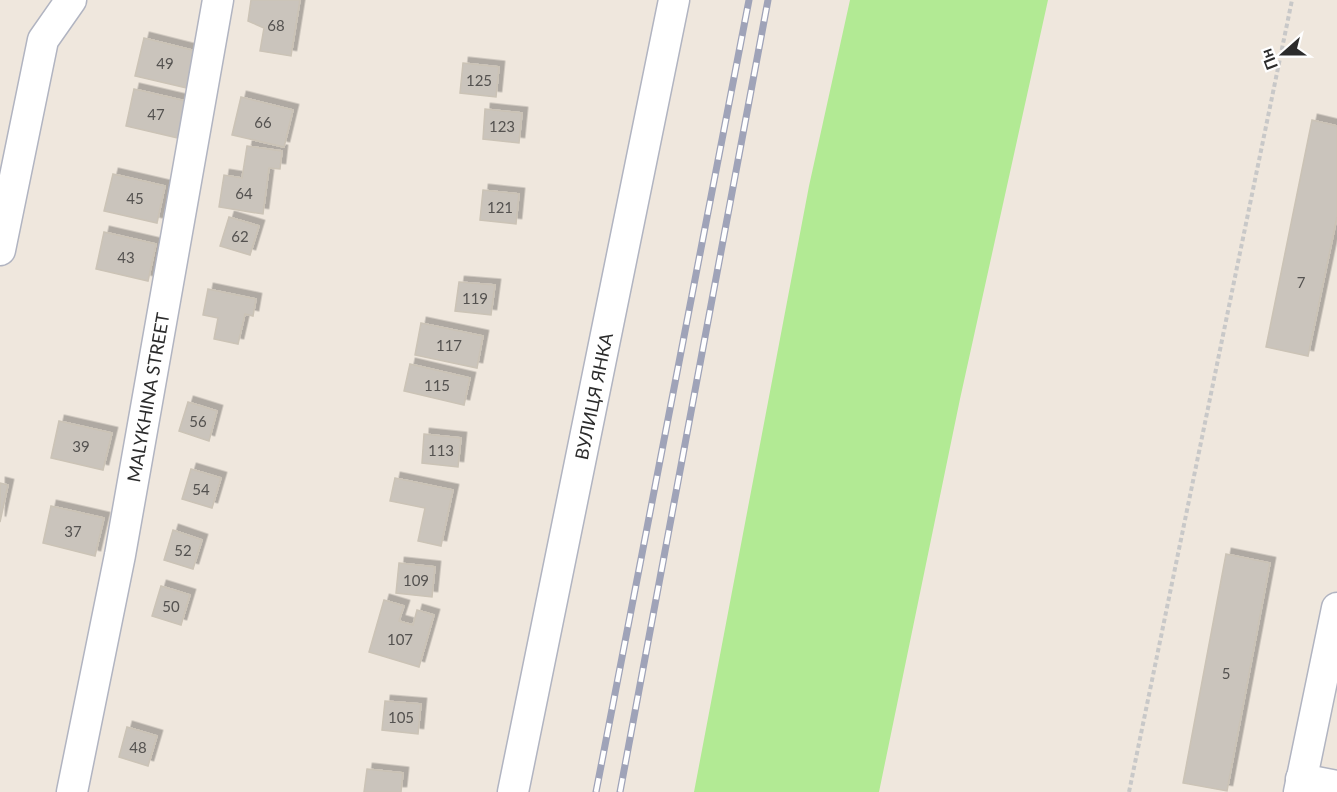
<svg xmlns="http://www.w3.org/2000/svg" width="1337" height="792" font-family="Lato,sans-serif">
  <style>
    .green { fill: #b2ea94 }
    .building { fill: #cac4bc; stroke: #cbc3b6; stroke-width: 1.5; filter: url(#shadow) }
    .lines { fill: none; stroke-linecap: round; stroke-linejoin: round }
    .street-casing { stroke: #b1b4c1; stroke-width: 33 }
    .path { stroke: #c8c8c8; stroke-width: 4; stroke-dasharray: 4.5 3; stroke-linecap: butt }
    .street { stroke: #fff; stroke-width: 30 }
    .rail-casing { stroke: #9fa3b8; stroke-width: 7 }
    .rail { stroke: #fff; stroke-width: 4.5; stroke-dasharray: 14; stroke-linecap: butt }
    .labels { text-anchor: middle; dominant-baseline: central; stroke-width: 4.5; stroke-linejoin: round; paint-order: stroke }
    .number-label { font-size: 15px; fill: #545250 }
    .street-label { font-size: 18px; fill: #2c2c2c; stroke: #fff }
  </style>
  <defs>
    <filter id="shadow"><feDropShadow dx="5.5" dy="-5.5" stdDeviation="0" flood-color="#0004"/></filter>
  </defs>
  <rect width="100%" height="100%" fill="#efe7dd"/>
  <!-- green -->
  <polygon class="green" points="850,0 1048,0 960,399 879,792 694,792 809,186"/>
  <!-- building -->
  <g class="building">
    <polygon points="251,0 300,0 291,56 260,51 264,28 248,21"/>
    <polygon points="144,38 196,51 187,88 135,76"/>
    <polygon points="463,63 499,67 496,97 460,93"/>
    <polygon points="134,89 186,101 178,138 126,126"/>
    <polygon points="241,97 293,110 284,147 232,135"/>
    <polygon points="485,109 522,113 519,143 483,139"/>
    <polygon points="1312,120 1337,126 1337,217 1308,356 1266,347"/>
    <polygon points="247,146 282,151 280,169 269,168 263,214 219,207 224,175 242,178"/>
    <polygon points="113,174 165,186 157,223 104,211"/>
    <polygon points="483,190 519,194 516,224 480,220"/>
    <polygon points="229,217 259,226 250,255 220,246"/>
    <polygon points="104,232 156,244 148,281 96,269"/>
    <polygon points="459,282 495,285 491,315 455,311"/>
    <polygon points="208,289 256,299 253,316 245,314 238,344 214,339 218,318 203,315"/>
    <polygon points="421,323 483,336 477,368 415,355"/>
    <polygon points="410,364 470,378 464,405 404,391"/>
    <polygon points="188,402 217,411 209,441 179,431"/>
    <polygon points="59,421 112,433 103,470 51,458"/>
    <polygon points="424,434 461,438 458,467 422,463"/>
    <polygon points="191,469 221,478 212,508 182,499"/>
    <polygon points="395,478 453,490 441,546 418,541 425,508 390,501"/>
    <polygon points="0,483 8,485 0,522"/>
    <polygon points="51,506 104,518 95,556 43,543"/>
    <polygon points="173,530 202,540 193,569 164,560"/>
    <polygon points="1226,554 1270,563 1227,791 1183,783"/>
    <polygon points="399,563 435,567 432,597 396,593"/>
    <polygon points="161,586 190,595 181,625 152,616"/>
    <polygon points="384,600 404,606 399,621 413,625 417,610 434,615 419,667 369,652"/>
    <polygon points="385,701 421,704 418,734 382,730"/>
    <polygon points="127,727 157,736 148,766 119,757"/>
    <polygon points="367,769 403,773 401,792 364,792"/>
  </g>
  <g class="lines">
    <defs>
      <g id="street">
        <polyline points="0,250 43,40 71,0"/>
        <polyline points="1301,779 1337,786"/>
        <path id="s1" d="M72,792L120,555L218,0"/>
        <path id="s2" d="M513,792L674,0"/>
        <polyline points="1299,792 1337,608"/>
      </g>
    </defs>
    <!-- street casing -->
    <use href="#street" class="street-casing"/>
    <!-- path -->
    <polyline class="path" points="1129,792 1292,0"/>
    <!-- street -->
    <use href="#street" class="street"/>
    <defs>
      <g id="rail">
        <polyline points="596,792 749,0"/>
        <polyline points="620,792 768,0"/>
      </g>
    </defs>
    <!-- rail casing -->
    <use href="#rail" class="rail-casing"/>
    <!-- rail -->
    <use href="#rail" class="rail"/>
  </g>
  <g class="labels">
    <!-- number labels -->
    <g class="number-label">
      <text x="276" y="25">68</text>
      <text x="165" y="63">49</text>
      <text x="479" y="80">125</text>
      <text x="156" y="114">47</text>
      <text x="263" y="122">66</text>
      <text x="502" y="126">123</text>
      <text x="244" y="193">64</text>
      <text x="135" y="198">45</text>
      <text x="500" y="207">121</text>
      <text x="240" y="236">62</text>
      <text x="126" y="257">43</text>
      <text x="1301" y="282">7</text>
      <text x="475" y="298">119</text>
      <text x="449" y="345">117</text>
      <text x="437" y="385">115</text>
      <text x="198" y="421">56</text>
      <text x="81" y="446">39</text>
      <text x="441" y="450">113</text>
      <text x="201" y="489">54</text>
      <text x="73" y="531">37</text>
      <text x="183" y="550">52</text>
      <text x="416" y="580">109</text>
      <text x="171" y="606">50</text>
      <text x="400" y="639">107</text>
      <text x="1226" y="673">5</text>
      <text x="401" y="717">105</text>
      <text x="138" y="747">48</text>
    </g>
    <!-- street labels -->
    <g class="street-label">
      <text stroke="none"><textPath href="#s2" startOffset="404">ВУЛИЦЯ ЯНКА</textPath></text>
      <text stroke="none"><textPath href="#s1" startOffset="402">MALYKHINA STREET</textPath></text>
    </g>
  </g>
  <!-- north arrow -->
  <g transform="translate(1283 54) rotate(249)" stroke="#ffffff" stroke-width="4.5" paint-order="stroke">
  <path d="M0-4.5L10 22L0 15L-10 22Z" fill="#2c2c2c"/>
  <text y="-9" font-size="16" font-weight="bold" text-anchor="middle" fill="#2c2c2c">Пн</text>
  </g>
</svg>
